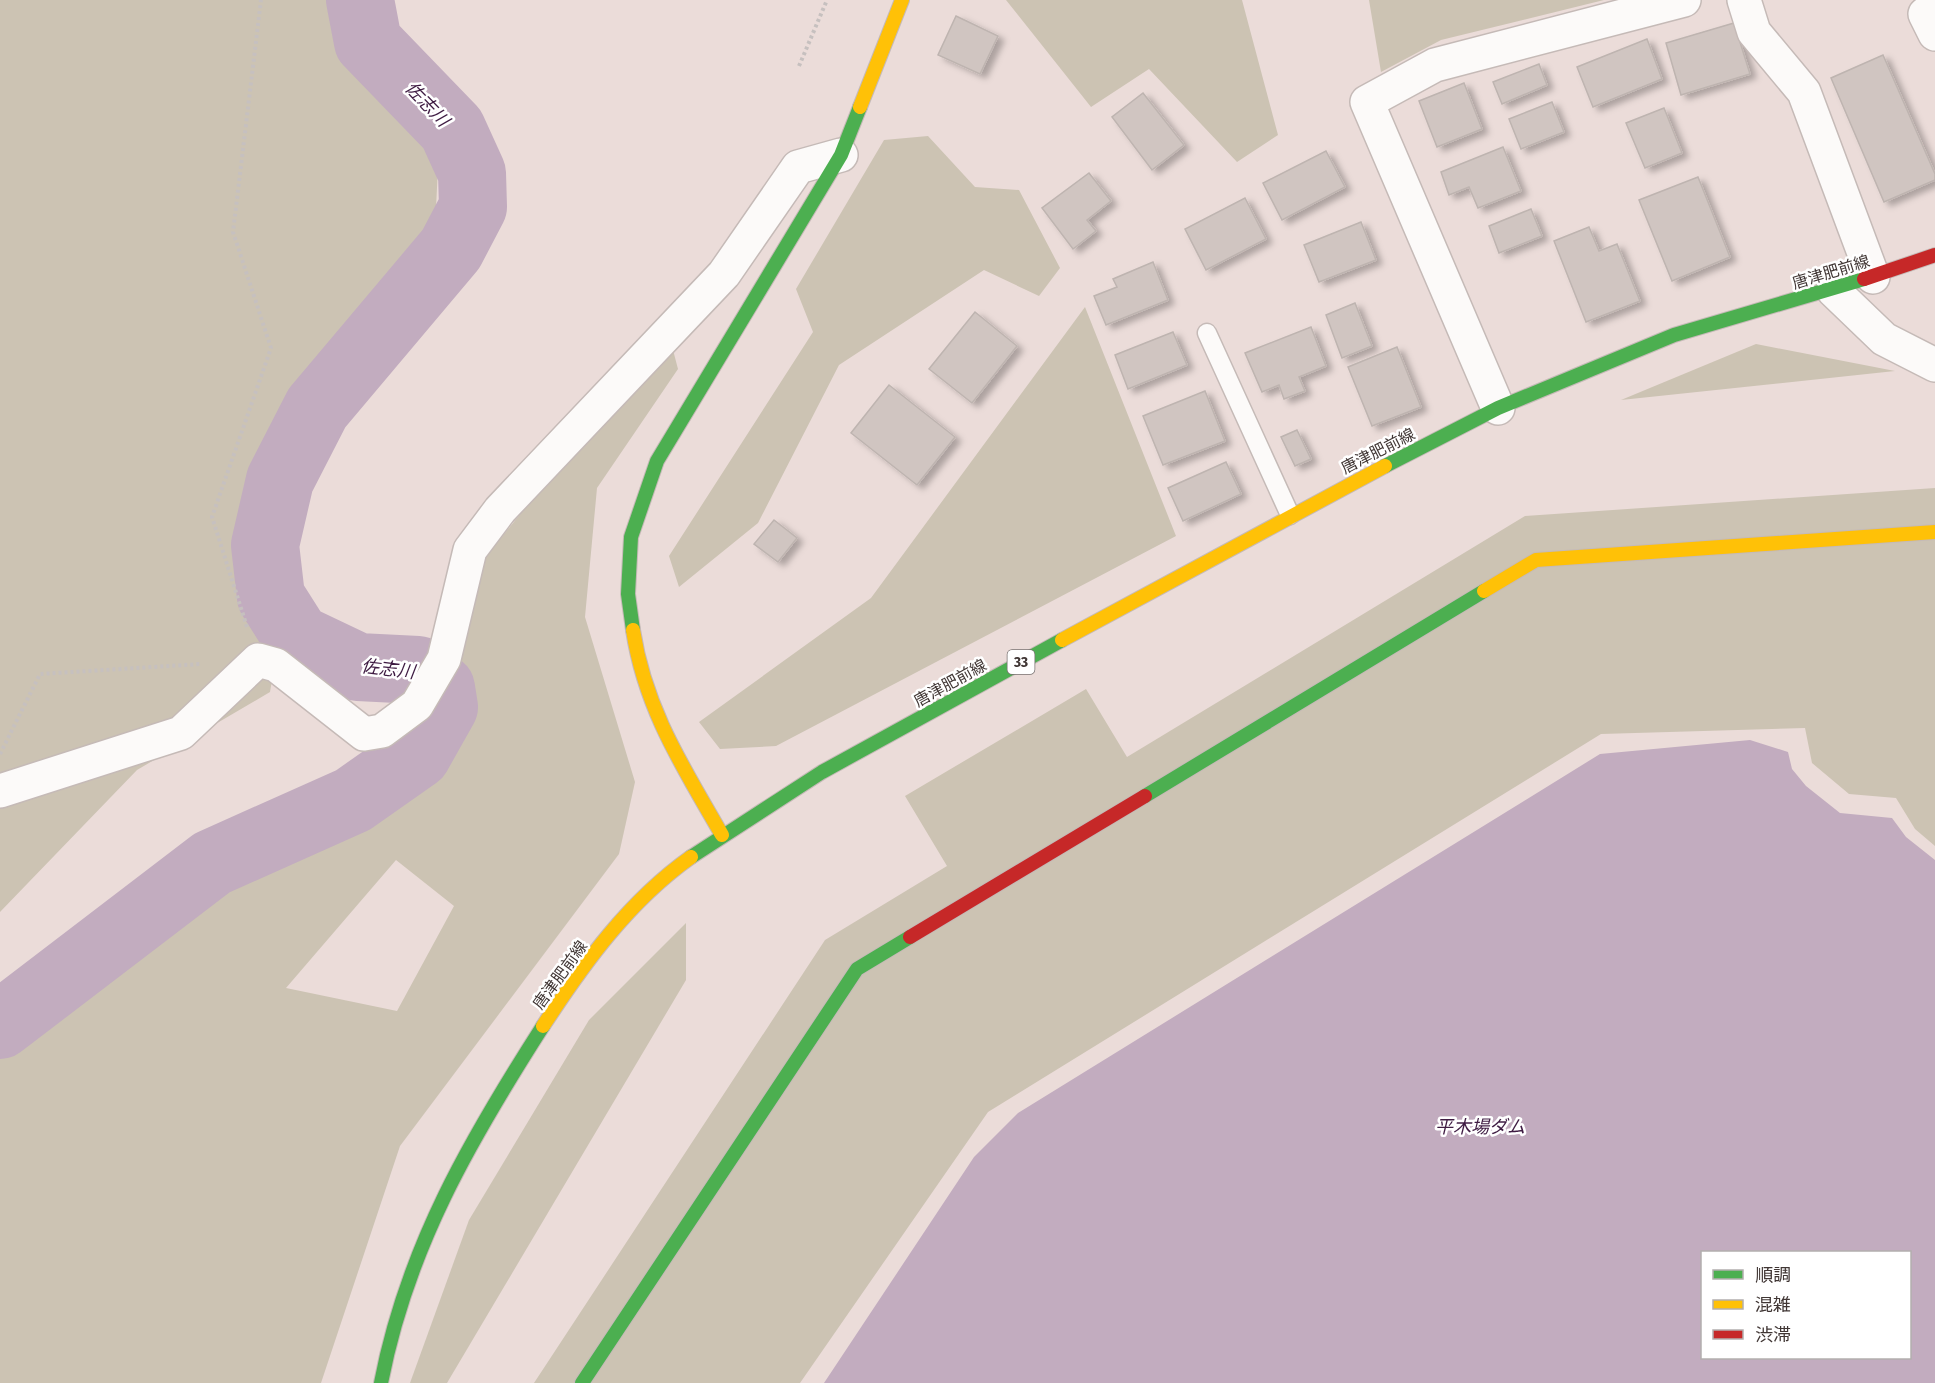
<svg xmlns="http://www.w3.org/2000/svg" width="1935" height="1383" font-family="'Fira Sans Condensed','Noto Sans JP',sans-serif">
  <style>
    .green { fill: #ccc3b3; fill-rule: evenodd }
    .water { fill: #c2acbf; fill-rule: evenodd }
    .lines { fill: none; stroke-linecap: round; stroke-linejoin: round }
    .river { stroke: #c2acbf; stroke-width: 68 }
    .building { fill: #d0c5c1; stroke: #beb4b0; stroke-width: 1.5; filter: url(#shadow) }
    .lane-casing { stroke: #c5bab7; stroke-width: 21 }
    .street-casing { stroke: #c5bab7; stroke-width: 36 }
    .fast-casing { stroke: #c5bab7; stroke-width: 16 }
    .slow-casing { stroke: #c5bab7; stroke-width: 16 }
    .jam-casing { stroke: #c5bab7; stroke-width: 16 }
    .path { stroke: #c6c0bf; stroke-width: 4; stroke-dasharray: 3 3; stroke-linecap: butt }
    .lane { stroke: #fcfaf9; stroke-width: 18 }
    .street { stroke: #fcfaf9; stroke-width: 33 }
    .fast { stroke: #4caf50; stroke-width: 14 }
    .slow { stroke: #ffc107; stroke-width: 14 }
    .jam { stroke: #c62828; stroke-width: 14 }
    .labels { text-anchor: middle; dominant-baseline: central; stroke-width: 5; stroke-linejoin: round; paint-order: stroke }
    .shield { fill: #fff; stroke: #797271; stroke-width: 1.5 }
    .shield-label { font-size: 15px; font-weight: bold; fill: #403634 }
    .street-label { font-size: 16px; fill: #403634; stroke: #fff }
    .water-label { font-size: 18px; font-style: italic; fill: #3e1b42; stroke: #fff }
  </style>
  <defs>
    <filter id="shadow"><feDropShadow dx="6" dy="4" stdDeviation="3" flood-color="#0004"/></filter>
  </defs>
  <rect width="100%" height="100%" fill="#ebdcd9"/>
  <!-- green -->
  <g class="green">
    <polygon points="0,0 355,0 357,55 438,167 434,249 275,442 246,539 280,633 270,692 137,770 0,912"/>
    <polygon points="1006,0 1242,0 1278,135 1237,162 1149,69 1091,107"/>
    <polygon points="1369,0 1604,0 1441,40 1381,72"/>
    <polygon points="928,136 975,187 1019,190 1060,268 1039,296 984,270 839,365 758,523 679,587 669,556 813,332 796,289 884,140"/>
    <polygon points="1085,307 1176,536 776,746 720,749 699,722 871,598"/>
    <path d="M668,331L678,369L597,488L585,617L635,782L619,854L400,1146L321,1383H0V1037L215,878L395,797L449,715L484,559ZM396,860L454,906L397,1011L286,988Z"/>
    <polygon points="1756,344 1895,371 1621,400"/>
    <polygon points="1935,488 1935,846 1915,829 1896,798 1849,794 1812,763 1805,728 1601,734 988,1112 800,1383 534,1383 825,940 947,866 905,796 1086,689 1127,757 1525,516"/>
    <polygon points="686,923 686,980 447,1383 410,1383 469,1220 589,1020"/>
  </g>
  <!-- water -->
  <path class="water" d="M1750,740L1788,752L1792,769L1806,786L1840,813L1892,818L1906,837L1935,860V1383H824L974,1157L1018,1113L1600,754ZM1702,1252H1910V1358H1702Z"/>
  <g class="lines">
    <!-- river -->
    <polyline class="river" points="0,1025 212,863 353,800 417,755 444,707 441,688 418,670 358,667 297,638 271,597 265,545 280,480 317,408 451,249 473,207 472,173 452,129 368,42 360,0"/>
  </g>
  <!-- building -->
  <g class="building">
    <polygon points="956,16 998,36 980,74 938,55"/>
    <polygon points="1734,23 1750,74 1681,95 1666,43"/>
    <polygon points="1647,39 1662,79 1593,107 1577,67"/>
    <polygon points="1883,55 1935,174 1935,180 1884,202 1831,78"/>
    <polygon points="1539,64 1547,85 1502,104 1493,82"/>
    <polygon points="1464,83 1482,129 1437,147 1419,101"/>
    <polygon points="1143,93 1184,145 1152,170 1112,117"/>
    <polygon points="1552,102 1564,132 1521,149 1509,119"/>
    <polygon points="1664,108 1682,153 1645,168 1626,123"/>
    <polygon points="1503,147 1521,191 1478,208 1469,187 1449,195 1441,172"/>
    <polygon points="1326,151 1345,187 1282,220 1263,183"/>
    <polygon points="1089,173 1111,201 1087,220 1096,231 1073,249 1042,208"/>
    <polygon points="1698,177 1730,257 1672,281 1639,200"/>
    <polygon points="1245,198 1266,239 1206,270 1185,229"/>
    <polygon points="1531,209 1542,236 1499,253 1489,226"/>
    <polygon points="1361,222 1376,260 1319,282 1304,245"/>
    <polygon points="1589,227 1599,251 1617,244 1640,301 1586,322 1554,241"/>
    <polygon points="1153,262 1168,300 1106,325 1094,296 1117,287 1113,279"/>
    <polygon points="1355,303 1372,346 1342,358 1326,315"/>
    <polygon points="975,312 1017,346 972,403 929,369"/>
    <polygon points="1311,327 1326,366 1299,377 1305,391 1284,399 1279,385 1262,392 1245,353"/>
    <polygon points="1173,332 1187,365 1128,389 1115,355"/>
    <polygon points="1397,347 1421,407 1372,426 1348,367"/>
    <polygon points="889,385 955,437 917,485 851,433"/>
    <polygon points="1205,391 1225,441 1163,465 1143,416"/>
    <polygon points="1297,430 1311,459 1295,466 1281,437"/>
    <polygon points="1226,462 1241,494 1183,521 1168,488"/>
    <polygon points="774,520 797,538 778,562 754,544"/>
  </g>
  <g class="lines">
    <defs>
      <polyline id="lane" points="1207,333 1290,515"/>
      <g id="street">
        <polyline points="1744,0 1754,32 1804,92 1873,277"/>
        <polyline points="1935,7 1925,14 1935,34"/>
        <polyline points="1833,290 1884,339 1935,365"/>
        <polyline points="1498,408 1367,102 1435,65 1684,0"/>
        <polyline points="0,791 181,733 258,660 276,665 364,734 382,731 417,705 444,659 470,550 500,510 724,274 798,167 841,155"/>
      </g>
      <g id="fast">
        <polyline points="1385,466 1498,408 1674,335 1864,279"/>
        <polyline points="633,630 628,594 631,537 657,461 841,155 860,107"/>
        <polyline points="1145,796 1484,591"/>
        <polyline points="691,857 822,772 1062,640"/>
        <path d="M381,1383C407,1248 470,1140 543,1026"/>
        <polyline points="582,1383 857,969 910,937"/>
      </g>
      <g id="slow">
        <polyline points="860,107 902,0"/>
        <polyline points="1484,591 1536,560 1935,532"/>
        <path d="M633,630C645,709 683,767 722,835"/>
        <polyline points="1062,640 1385,466"/>
        <path d="M543,1026C584,963 629,901 691,857"/>
      </g>
      <g id="jam">
        <polyline points="1864,279 1935,255"/>
        <polyline points="910,937 1145,796"/>
      </g>
    </defs>
    <!-- lane casing -->
    <use href="#lane" class="lane-casing"/>
    <!-- street casing -->
    <use href="#street" class="street-casing"/>
    <!-- fast casing -->
    <use href="#fast" class="fast-casing"/>
    <!-- slow casing -->
    <use href="#slow" class="slow-casing"/>
    <!-- jam casing -->
    <use href="#jam" class="jam-casing"/>
    <!-- path -->
    <g class="path">
      <polyline points="799,66 827,0"/>
      <polyline points="247,627 212,517 271,348 233,232 261,0"/>
      <polyline points="0,754 40,674 201,664"/>
    </g>
    <!-- lane -->
    <use href="#lane" class="lane"/>
    <!-- street -->
    <use href="#street" class="street"/>
    <!-- fast -->
    <use href="#fast" class="fast"/>
    <!-- slow -->
    <use href="#slow" class="slow"/>
    <!-- jam -->
    <use href="#jam" class="jam"/>
  </g>
  <g class="labels">
    <!-- shield labels -->
    <rect class="shield" x="1007.5" y="650" width="27" height="24" rx="4.5"/>
    <g class="shield-label">
      <text x="1021" y="662">33</text>
    </g>
    <!-- street labels -->
    <g class="street-label">
      <text transform="translate(1831 272) rotate(-17)">唐津肥前線</text>
      <text transform="translate(1378 451) rotate(-27)">唐津肥前線</text>
      <text transform="translate(950 683) rotate(-29)">唐津肥前線</text>
      <text transform="translate(560 975) rotate(-54)">唐津肥前線</text>
    </g>
    <!-- water labels -->
    <g class="water-label">
      <text transform="translate(427 104) rotate(46)">佐志川</text>
      <text transform="translate(388 669) rotate(7)">佐志川</text>
      <text x="1480" y="1127">平木場ダム</text>
    </g>
  </g>
  <!-- legend -->
  <rect x="1701" y="1251" width="210" height="108" fill="#ffffff" stroke="#b3afae" stroke-width="1.5"/>
  <rect x="1713" y="1270" width="30" height="9" fill="#4caf50" stroke="#b3afae" stroke-width="1.5"/>
  <text x="1755" y="1281" font-size="18" fill="#403634">順調</text>
  <rect x="1713" y="1300" width="30" height="9" fill="#ffc107" stroke="#b3afae" stroke-width="1.5"/>
  <text x="1755" y="1311" font-size="18" fill="#403634">混雑</text>
  <rect x="1713" y="1330" width="30" height="9" fill="#c62828" stroke="#b3afae" stroke-width="1.5"/>
  <text x="1755" y="1341" font-size="18" fill="#403634">渋滞</text>
</svg>
